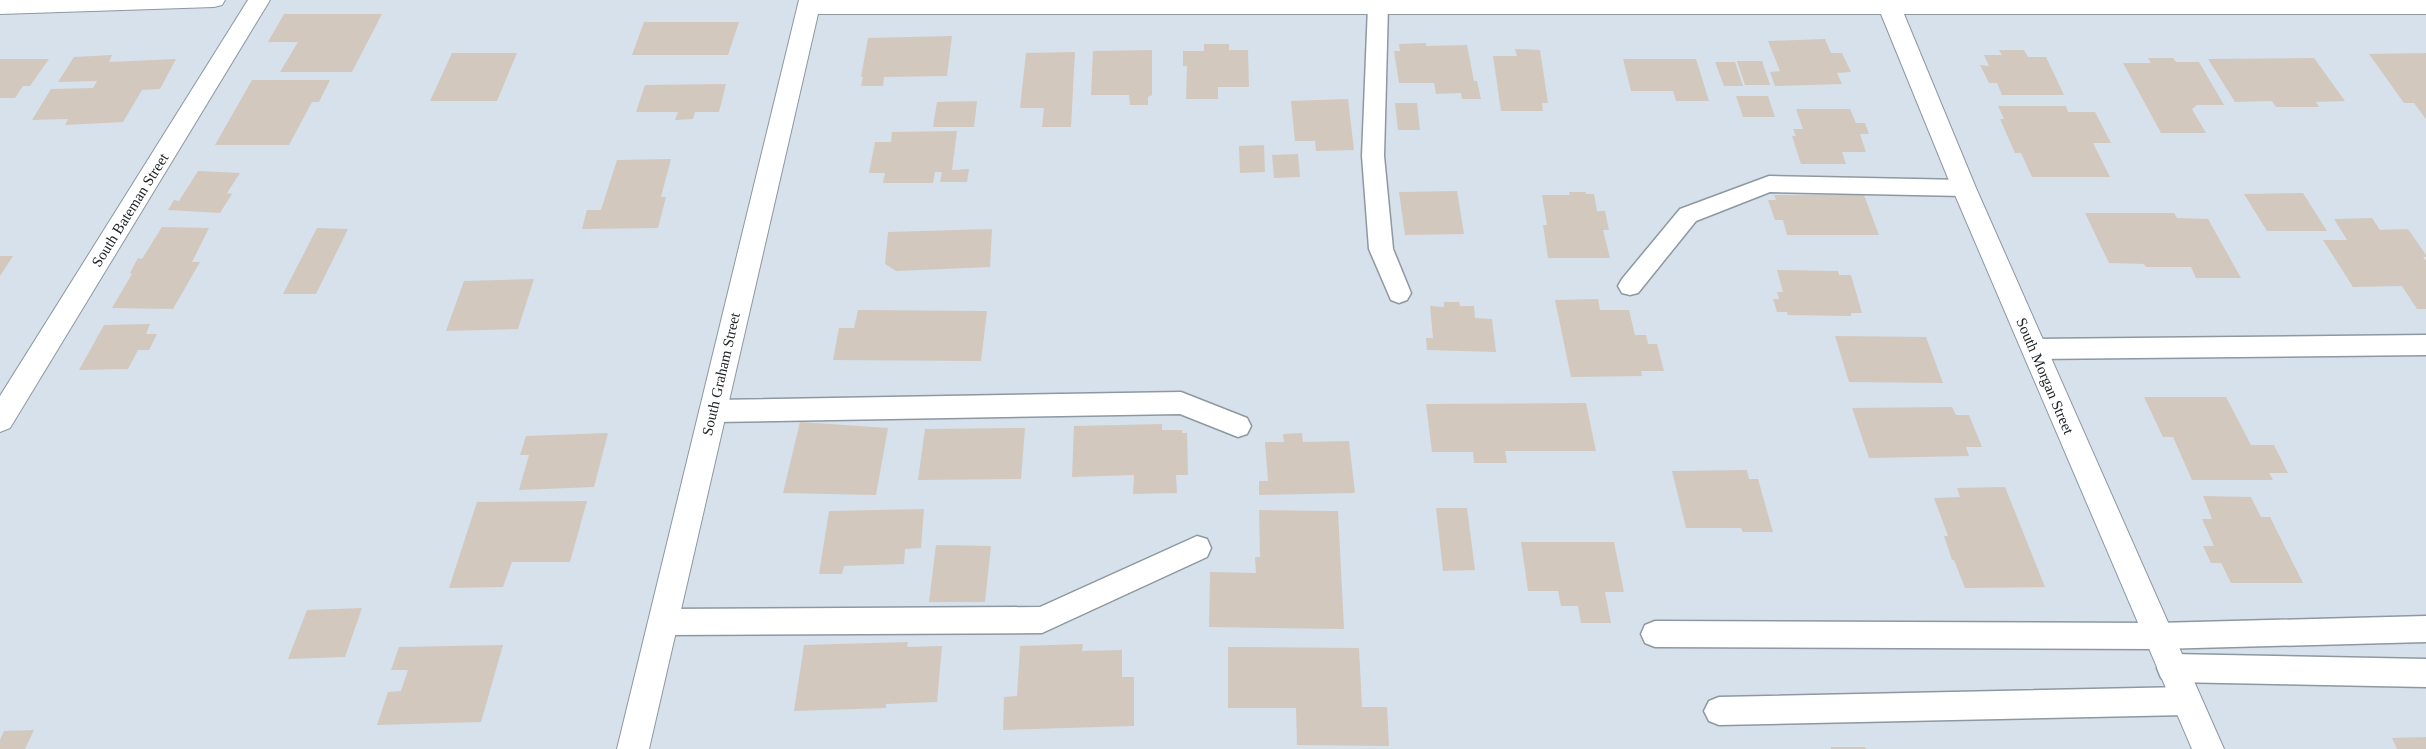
<svg xmlns="http://www.w3.org/2000/svg" width="2426" height="749" font-family="Georgia,serif">
  <style>
    .building { fill: #d3c8be }
    .lines { fill: none; stroke-linecap: round; stroke-linejoin: round }
    .lane-casing { stroke: #8d98a1; stroke-width: 3 }
    .street-casing { stroke: #8d98a1; stroke-width: 2 }
    .lane { fill: #fff; fill-rule: evenodd }
    .street { fill: #fff; fill-rule: evenodd }
    .labels { text-anchor: middle; dominant-baseline: central; stroke-width: 4; stroke-linejoin: round; paint-order: stroke }
    .street-label { font-size: 15px; fill: #202427; stroke: #fff }
  </style>
  <rect width="100%" height="100%" fill="#d6e1eb"/>
  <!-- building -->
  <g class="building">
    <polygon points="284,14 382,14 352,72 280,72 298,42 268,42"/>
    <polygon points="644,22 739,22 728,55 632,55"/>
    <polygon points="952,36 947,76 884,77 883,86 861,86 863,77 861,77 868,38"/>
    <polygon points="1825,39 1831,53 1842,53 1851,72 1837,73 1842,84 1775,86 1770,72 1780,71 1768,41"/>
    <polygon points="1426,43 1426,46 1467,45 1474,81 1477,81 1481,99 1462,99 1461,93 1436,94 1434,83 1399,83 1394,51 1400,51 1399,44"/>
    <polygon points="1204,44 1229,44 1229,50 1248,50 1249,87 1218,87 1218,99 1186,99 1187,66 1183,66 1183,51 1204,51"/>
    <polygon points="1515,49 1540,50 1548,103 1542,103 1543,111 1501,111 1493,56 1517,56"/>
    <polygon points="1152,50 1152,95 1148,97 1148,105 1130,105 1129,95 1091,95 1093,51"/>
    <polygon points="1999,50 2024,50 2028,57 2046,57 2064,95 2002,95 1997,83 1989,83 1980,65 1989,66 1984,55 2002,55"/>
    <polygon points="1075,52 1071,127 1042,127 1044,108 1020,108 1026,53"/>
    <polygon points="452,53 517,53 497,101 430,101"/>
    <polygon points="2426,53 2426,119 2414,103 2404,103 2369,54"/>
    <polygon points="112,55 109,62 176,59 160,89 142,90 123,122 65,125 68,119 32,120 51,89 93,88 97,81 58,82 74,57"/>
    <polygon points="2148,58 2173,58 2176,62 2199,62 2224,105 2197,105 2192,109 2206,133 2161,133 2123,63 2151,63"/>
    <polygon points="2314,58 2345,101 2316,102 2319,107 2276,107 2272,101 2235,102 2208,59"/>
    <polygon points="0,59 49,59 30,86 23,86 15,98 0,98"/>
    <polygon points="1623,59 1696,59 1709,101 1676,101 1673,91 1631,91"/>
    <polygon points="1737,61 1762,61 1770,85 1745,85"/>
    <polygon points="1715,62 1735,62 1743,86 1724,86"/>
    <polygon points="252,80 330,80 319,102 312,102 289,145 215,145"/>
    <polygon points="726,84 719,112 695,112 693,119 675,120 678,112 636,112 645,85"/>
    <polygon points="1736,96 1768,96 1775,117 1743,117"/>
    <polygon points="1348,99 1354,150 1316,151 1315,141 1295,141 1291,101"/>
    <polygon points="977,101 974,127 933,127 937,102"/>
    <polygon points="1395,103 1417,103 1420,130 1398,130"/>
    <polygon points="1998,106 2066,106 2068,112 2095,112 2111,143 2093,143 2110,177 2032,177 2021,153 2015,153 2000,119 2004,119"/>
    <polygon points="1796,109 1850,109 1856,123 1865,123 1869,134 1860,134 1866,152 1842,152 1846,164 1801,164 1792,136 1796,136 1793,129 1803,129"/>
    <polygon points="957,131 952,170 969,169 967,182 940,182 942,172 935,172 933,183 883,183 885,173 869,173 875,142 891,142 892,132"/>
    <polygon points="1264,145 1265,172 1240,173 1239,146"/>
    <polygon points="1298,154 1300,177 1274,178 1272,155"/>
    <polygon points="671,159 661,197 666,197 658,228 582,229 587,210 601,210 617,160"/>
    <polygon points="198,171 240,173 227,193 232,194 220,213 168,210 174,200 179,201"/>
    <polygon points="1457,191 1464,234 1405,235 1399,192"/>
    <polygon points="1569,192 1586,192 1586,194 1594,194 1597,211 1605,211 1609,230 1603,230 1610,258 1548,258 1543,225 1547,225 1542,195 1570,195"/>
    <polygon points="2303,193 2327,231 2267,231 2244,194"/>
    <polygon points="1774,195 1864,195 1879,235 1787,235 1783,220 1775,220 1768,200 1776,200"/>
    <polygon points="2085,213 2174,213 2177,218 2208,219 2241,278 2196,278 2191,267 2146,267 2144,264 2109,263"/>
    <polygon points="2372,218 2380,230 2408,229 2426,255 2426,257 2423,257 2426,261 2426,309 2417,309 2402,286 2353,287 2323,240 2347,240 2334,219"/>
    <polygon points="162,227 209,228 192,262 200,262 173,309 112,308 132,274 130,273 138,258 142,259"/>
    <polygon points="317,228 348,229 316,294 283,294"/>
    <polygon points="992,229 990,267 896,271 885,264 888,232"/>
    <polygon points="0,256 13,256 0,276"/>
    <polygon points="1777,270 1838,271 1839,275 1851,275 1862,313 1851,313 1851,316 1788,315 1787,312 1777,312 1773,299 1779,299 1777,292 1783,292"/>
    <polygon points="534,279 518,329 446,331 464,281"/>
    <polygon points="1598,299 1600,310 1629,310 1635,335 1646,335 1648,344 1657,344 1664,371 1641,371 1642,376 1571,377 1555,300"/>
    <polygon points="1444,302 1459,302 1460,306 1474,306 1475,318 1492,319 1496,352 1427,350 1426,338 1433,338 1430,306 1444,307"/>
    <polygon points="858,310 987,311 981,361 833,360 839,328 854,328"/>
    <polygon points="150,324 146,334 157,334 149,350 138,350 128,369 79,370 104,325"/>
    <polygon points="1835,336 1926,337 1943,383 1849,382"/>
    <polygon points="2144,397 2226,397 2251,445 2274,445 2288,473 2269,473 2273,480 2192,480 2173,437 2163,437"/>
    <polygon points="1586,403 1596,451 1505,451 1507,463 1474,463 1473,452 1432,452 1426,404"/>
    <polygon points="1952,407 1956,415 1969,415 1982,447 1966,447 1969,456 1869,458 1852,408"/>
    <polygon points="800,422 888,428 876,495 783,493"/>
    <polygon points="1162,424 1162,430 1182,430 1182,433 1187,433 1188,475 1176,475 1177,493 1133,494 1134,475 1072,477 1074,426"/>
    <polygon points="1025,428 1021,479 918,480 925,429"/>
    <polygon points="608,433 594,487 519,490 529,455 520,455 526,436"/>
    <polygon points="1302,433 1303,442 1349,441 1355,493 1259,495 1259,481 1268,481 1265,442 1284,442 1283,434"/>
    <polygon points="1747,470 1749,479 1758,479 1773,532 1743,532 1741,528 1686,528 1672,471"/>
    <polygon points="2005,487 2045,587 1965,588 1954,560 1952,560 1944,536 1948,536 1934,498 1960,497 1957,488"/>
    <polygon points="2203,496 2251,497 2261,517 2270,517 2303,583 2231,583 2221,563 2211,563 2203,546 2214,546 2202,519 2212,519"/>
    <polygon points="587,501 570,562 512,562 503,587 449,588 477,502"/>
    <polygon points="1436,508 1467,508 1475,570 1443,571"/>
    <polygon points="924,509 921,548 905,549 904,564 844,566 842,574 819,574 829,511"/>
    <polygon points="1259,510 1338,511 1344,629 1209,627 1210,572 1256,573 1255,557 1260,557"/>
    <polygon points="1521,542 1614,542 1624,592 1605,592 1611,623 1581,623 1578,606 1561,606 1558,591 1528,591"/>
    <polygon points="936,545 991,546 985,602 929,602"/>
    <polygon points="362,608 345,657 288,659 307,610"/>
    <polygon points="908,642 907,647 942,646 937,702 886,704 886,708 794,711 804,645"/>
    <polygon points="1083,644 1082,651 1122,650 1122,677 1134,677 1134,726 1003,730 1004,697 1017,696 1020,646"/>
    <polygon points="503,645 481,722 377,725 388,692 401,691 408,670 391,670 399,647"/>
    <polygon points="1228,647 1359,648 1362,707 1387,707 1389,746 1297,745 1296,708 1228,708"/>
    <polygon points="34,730 25,749 0,749 0,740 4,731"/>
    <polygon points="2426,737 2426,749 2397,749 2392,738"/>
    <polygon points="1831,747 1865,747 1866,749 1831,749"/>
  </g>
  <g class="lines">
    <defs>
      <g id="lane">
        <polygon points="1375,0 1385,1 1388,6 1384,156 1393,249 1411,293 1407,300 1399,303 1391,300 1369,249 1362,156 1368,6 1371,1"/>
        <polygon points="1769,176 1964,180 1972,182 1975,188 1972,194 1964,196 1770,192 1696,221 1638,293 1630,295 1622,293 1618,286 1622,279 1680,209"/>
        <polygon points="2426,335 2426,355 2034,359 2025,356 2022,349 2025,342 2034,339"/>
        <polygon points="1181,392 1247,418 1251,426 1247,434 1238,437 1180,414 713,422 704,419 700,411 704,403 713,400"/>
        <polygon points="1197,536 1207,539 1211,548 1207,557 1042,633 663,635 653,631 649,622 653,613 663,609 1040,607"/>
        <polygon points="2426,616 2426,642 2158,649 1655,647 1645,643 1641,634 1645,625 1655,621 2158,623"/>
        <polygon points="2171,654 2426,659 2426,687 2171,682 2161,678 2157,668 2161,658"/>
        <polygon points="2186,687 2196,691 2201,701 2196,711 2186,715 1719,725 1709,721 1704,711 1709,701 1719,697"/>
      </g>
      <g id="street">
        <polygon points="0,0 225,0 222,5 214,7 0,14"/>
        <polygon points="248,0 270,0 10,428 0,432 0,396"/>
        <polygon points="799,0 2426,0 2426,14 1904,14 1976,188 2224,749 2192,749 1952,188 1881,14 818,14 649,749 617,749"/>
      </g>
    </defs>
    <!-- lane casing -->
    <use href="#lane" class="lane-casing"/>
    <!-- street casing -->
    <use href="#street" class="street-casing"/>
    <!-- lane -->
    <use href="#lane" class="lane"/>
    <!-- street -->
    <use href="#street" class="street"/>
  </g>
  <g class="labels">
    <!-- street labels -->
    <g class="street-label">
      <text transform="translate(130 210) rotate(-58)">South Bateman Street</text>
      <text transform="translate(721 374) rotate(-77)">South Graham Street</text>
      <text transform="translate(2045 376) rotate(67)">South Morgan Street</text>
    </g>
  </g>
</svg>
